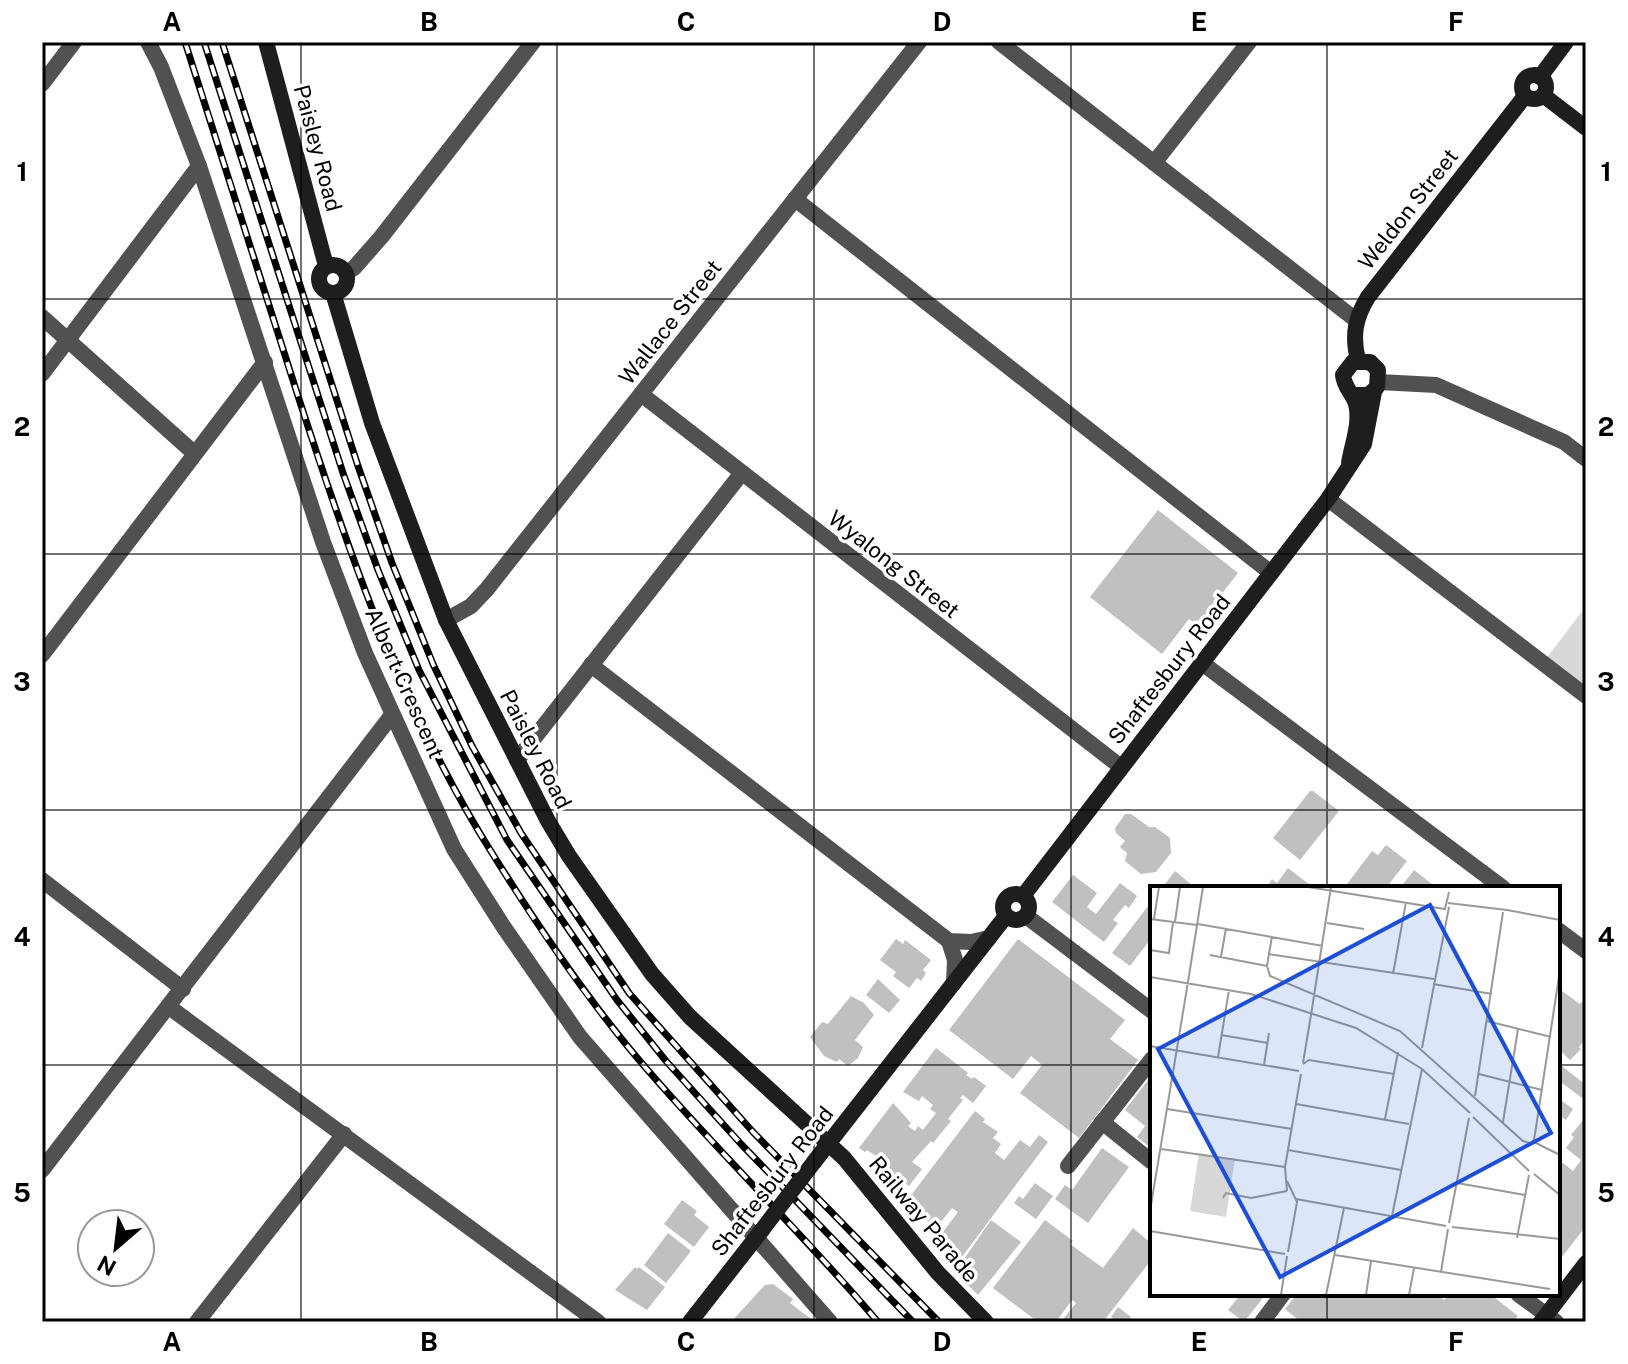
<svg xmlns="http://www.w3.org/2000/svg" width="1628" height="1364" font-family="'Public Sans',sans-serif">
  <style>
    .green { fill: #d8d8d8 }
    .building { fill: #c0c0c0 }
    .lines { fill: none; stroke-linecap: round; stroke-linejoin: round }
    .street { stroke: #515151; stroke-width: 16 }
    .secondary { stroke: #1e1e1e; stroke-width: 16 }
    .rail-casing { stroke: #000; stroke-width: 7 }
    .rail { stroke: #fff; stroke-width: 4; stroke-dasharray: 12; stroke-linecap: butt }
    .secondary-bridge { stroke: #1e1e1e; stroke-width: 16 }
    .grid { fill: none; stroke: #000; stroke-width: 2; stroke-opacity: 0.55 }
    .labels { text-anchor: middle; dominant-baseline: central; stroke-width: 7; stroke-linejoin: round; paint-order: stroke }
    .street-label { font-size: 22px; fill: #000; stroke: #fff }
    .inset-road { fill: none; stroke: #999; stroke-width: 2 }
    .view { fill: #1d4ed8; fill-opacity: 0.15; stroke: #1d4ed8; stroke-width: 4 }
    .inset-edge { fill: none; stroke: #000; stroke-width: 4 }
    .neatline { fill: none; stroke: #000; stroke-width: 3 }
    .grid-label { font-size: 26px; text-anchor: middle; font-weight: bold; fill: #000 }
  </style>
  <rect width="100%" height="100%" fill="#fff"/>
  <!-- green -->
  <polygon class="green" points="1586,606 1586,696 1543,663"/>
  <!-- building -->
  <g class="building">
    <polygon points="1158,510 1238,573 1197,625 1189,619 1162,654 1090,597"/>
    <polygon points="1310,791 1313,791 1339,811 1300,860 1273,838"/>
    <polygon points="1125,814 1131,814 1149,827 1155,827 1170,838 1171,853 1156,872 1141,874 1125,861 1127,853 1120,847 1125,841 1116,833 1115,828"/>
    <polygon points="1386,845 1407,861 1386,888 1344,888 1372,851 1378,855"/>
    <polygon points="1288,868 1314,888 1266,888 1272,879 1277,883"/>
    <polygon points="1414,870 1437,888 1400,888"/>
    <polygon points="1175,871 1192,885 1189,888 1162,888"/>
    <polygon points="1073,875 1097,893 1087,907 1096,914 1120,883 1137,896 1129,908 1125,905 1113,920 1118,923 1104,942 1052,902"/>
    <polygon points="1152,901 1152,937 1130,966 1112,953"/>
    <polygon points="896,939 903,944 905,940 931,960 923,970 926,973 921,981 917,978 909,988 893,976 896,972 880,960"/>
    <polygon points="1018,939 1125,1020 1110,1039 1138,1060 1079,1138 1020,1093 1042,1065 1031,1056 1013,1079 949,1030"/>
    <polygon points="878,979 900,1000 889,1013 866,995"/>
    <polygon points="1562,991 1580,1004 1584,1000 1586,1001 1586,1038 1579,1047 1581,1049 1570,1060 1558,1048 1558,1002 1561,999 1558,997"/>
    <polygon points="851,996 864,1003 874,1015 855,1040 863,1047 858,1058 848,1066 839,1059 837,1062 824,1056 810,1037 822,1022 828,1024"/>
    <polygon points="936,1048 968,1073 966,1075 972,1079 974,1077 986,1086 973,1103 963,1095 960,1098 963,1100 948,1119 951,1121 933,1143 931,1141 912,1162 922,1169 909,1186 873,1160 876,1156 867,1150 865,1152 859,1148 893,1103 911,1123 908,1126 915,1131 918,1126 923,1130 936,1113 930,1109 933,1105 922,1096 919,1101 903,1092"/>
    <polygon points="1558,1063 1586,1085 1586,1093 1582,1098 1558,1080"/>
    <polygon points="1152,1075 1152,1149 1137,1137 1145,1126 1125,1110"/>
    <polygon points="1558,1098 1573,1109 1566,1120 1558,1114"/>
    <polygon points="975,1111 985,1119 983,1122 998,1132 993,1138 1001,1144 995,1153 1004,1160 1020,1140 1030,1147 1039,1135 1048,1142 956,1265 936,1241 958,1212 952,1208 936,1228 924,1219 927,1215 917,1207 919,1204 909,1198"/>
    <polygon points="1584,1119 1586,1121 1586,1226 1558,1262 1558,1212 1562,1207 1558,1204 1558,1159 1573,1171 1581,1160 1566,1148 1574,1137 1571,1135"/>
    <polygon points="1102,1148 1129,1167 1088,1223 1055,1199 1065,1185 1072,1190"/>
    <polygon points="1035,1183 1053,1196 1036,1219 1014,1203 1019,1196 1023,1199"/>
    <polygon points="682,1200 697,1211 694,1215 709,1227 694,1247 664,1224"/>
    <polygon points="991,1220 1021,1242 978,1295 955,1272"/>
    <polygon points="1045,1220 1073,1241 1070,1244 1103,1268 1133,1228 1152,1244 1152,1259 1103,1322 1096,1320 1095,1322 1061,1322 1076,1303 1072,1300 1056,1322 1038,1322 993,1288"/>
    <polygon points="668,1233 691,1251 666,1283 644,1265"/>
    <polygon points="635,1267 637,1269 639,1267 665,1287 647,1310 615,1290"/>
    <polygon points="773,1284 793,1299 790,1303 815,1322 731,1322 765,1285"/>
    <polygon points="1241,1294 1266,1294 1244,1322 1228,1310"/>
    <polygon points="1297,1294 1435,1294 1444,1300 1446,1298 1441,1294 1490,1294 1518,1316 1513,1322 1301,1322 1285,1309"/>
    <polygon points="1118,1307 1131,1317 1127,1322 1118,1322 1111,1317"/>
  </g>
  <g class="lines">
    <!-- street -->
    <g class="street">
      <polyline points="148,42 161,67 199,166 323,542 365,653 454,849 503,926 580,1037 830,1322"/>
      <polyline points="999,42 1356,320"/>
      <polyline points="42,84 74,42"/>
      <polyline points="1154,163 1249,42"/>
      <polyline points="795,199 1271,573"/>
      <polyline points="346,273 354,268 382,236 533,42"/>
      <polyline points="42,317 194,453"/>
      <polyline points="42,374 199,166"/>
      <polyline points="1379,382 1436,385 1564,442 1586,459"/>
      <polyline points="641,394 1121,767"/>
      <polyline points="1328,499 1586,696"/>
      <polyline points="446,620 471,606 487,589 919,42"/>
      <polyline points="42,655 265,362"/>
      <polyline points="1202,663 1503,888"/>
      <polyline points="591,665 949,941 971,942 989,938"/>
      <polyline points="517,760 741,474"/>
      <polyline points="42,880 183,989"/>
      <polyline points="1026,916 1152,1011"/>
      <polyline points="1558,930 1586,951"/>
      <polyline points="949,941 955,960 954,983"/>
      <polyline points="169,1007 598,1322"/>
      <polyline points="1102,1122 1152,1162"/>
      <polyline points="1068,1166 1152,1059"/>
      <polyline points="42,1170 392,715"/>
      <polyline points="1518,1294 1556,1322"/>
      <polyline points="197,1322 344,1134"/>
      <polyline points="1262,1322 1283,1294"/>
    </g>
    <!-- secondary -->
    <g class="secondary">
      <polyline points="266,42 326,266"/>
      <circle cx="1534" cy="87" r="12"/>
      <polyline points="1540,77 1566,42"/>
      <polyline points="1543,95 1586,128"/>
      <circle cx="333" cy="279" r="14"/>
      <polyline points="333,293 372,423 446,620 548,821 569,856 652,974 690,1017 844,1158 938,1273 986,1322"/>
      <path d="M1358,360C1352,336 1355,318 1368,297L1525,96"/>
      <path d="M1349,463C1352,444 1361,423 1356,404C1353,393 1344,388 1343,375L1353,362H1370L1378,370L1377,387L1369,395H1353"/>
      <circle cx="1016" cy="907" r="13"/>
      <polyline points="1023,896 1328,499 1364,444 1374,392"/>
      <polyline points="814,1162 1006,916"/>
      <polyline points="690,1322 762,1230"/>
      <polyline points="1541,1322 1586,1263"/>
    </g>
    <defs>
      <g id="rail">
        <path d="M185,42C223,160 260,278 298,396C349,553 403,712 492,853C540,930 592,1007 652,1075C725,1159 806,1237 878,1322"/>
        <polyline points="204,42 343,473 378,570 419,670 507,840 617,1000 666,1061 741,1144 913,1322"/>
        <polyline points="222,42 358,466 392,563 433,664 472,746 521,833 629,993 753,1132 939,1322"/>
      </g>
    </defs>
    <!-- rail casing -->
    <use href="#rail" class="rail-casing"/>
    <!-- rail -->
    <use href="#rail" class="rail"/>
    <!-- secondary-bridge -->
    <polyline class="secondary-bridge" points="762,1230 814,1162"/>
  </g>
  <!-- grid -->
  <path class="grid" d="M301,42V1322M557,42V1322M814,42V1322M1071,42V1322M1327,42V888M42,299H1586M42,554H1586M42,810H1586M42,1065H1152M1558,1065H1586M1327,1294V1322"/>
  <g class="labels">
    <!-- street labels -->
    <g class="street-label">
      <text transform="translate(318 148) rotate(75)">Paisley Road</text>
      <text transform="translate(1408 209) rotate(-52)">Weldon Street</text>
      <text transform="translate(670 322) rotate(-52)">Wallace Street</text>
      <text transform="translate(894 564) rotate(38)">Wyalong Street</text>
      <text transform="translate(1169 669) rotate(-52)">Shaftesbury Road</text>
      <text transform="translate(405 683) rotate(66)">Albert Crescent</text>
      <text transform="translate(536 749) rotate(63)">Paisley Road</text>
      <text transform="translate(772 1181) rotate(-52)">Shaftesbury Road</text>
      <text transform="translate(924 1219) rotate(50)">Railway Parade</text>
    </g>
  </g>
  <!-- overview -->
  <g transform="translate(1150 886)">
    <rect width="410" height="410" fill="#fff"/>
    <path d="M49,267L85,273L76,331L40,325Z" fill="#d8d8d8"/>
    <path class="inset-road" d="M158,1L295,23L299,6M298,17L357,24M357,24L410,34M0,33L47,39M4,33L9,1M25,36L30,1M177,37L214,43M48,38L173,60M0,64L19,67L23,36M119,68L284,93M60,69L117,80M71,71L76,42M117,80L120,90L250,145L373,255L383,258L385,248M117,80L122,50M243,88L256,16M0,91L101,108L206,142L272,183L320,227M38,96L53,1M283,98L342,108M161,129L181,1M337,135L401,151M71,149L118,157M0,160L149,185M272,162L299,21M68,171L79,104M153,177L161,129M153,178L159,174L244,188M114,179L119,147M329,188L392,204M325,210L353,26M146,218L259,238M17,223L142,243M323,231L379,285M235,233L248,166M353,236L368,143M385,248L410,84M382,255L410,269M11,263L135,281M138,264L251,284M384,288L410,309M137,295L147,316L138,366M307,297L375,309M137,305L135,281L151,188M73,312L76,307L101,312L137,305M146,313L296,340M0,325L38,96M242,330L272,183M299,337L319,232M302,341L410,353M0,345L135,368M367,352L379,289M185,369L400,403M291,386L298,343M131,409L137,370M176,409L194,322M216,409L221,375M259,409L264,382"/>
    <path class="view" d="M280,19L401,247L130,391L8,163Z"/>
    <rect width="410" height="410" class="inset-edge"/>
  </g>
  <!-- border -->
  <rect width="1628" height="1364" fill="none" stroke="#ffffff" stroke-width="88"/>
  <!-- north arrow -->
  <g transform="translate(116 1248) rotate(208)"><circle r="38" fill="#ffffff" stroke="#999999" stroke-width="2"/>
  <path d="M0-6L14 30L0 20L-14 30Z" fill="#000000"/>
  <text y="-12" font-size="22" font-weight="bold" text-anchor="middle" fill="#000000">N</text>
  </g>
  <rect x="44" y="44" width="1540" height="1276" class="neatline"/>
  <g class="grid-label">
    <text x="172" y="31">A</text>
    <text x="429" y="31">B</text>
    <text x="686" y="31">C</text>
    <text x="942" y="31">D</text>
    <text x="1199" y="31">E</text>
    <text x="1456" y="31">F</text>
    <text x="22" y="181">1</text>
    <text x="1606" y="181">1</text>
    <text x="22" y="436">2</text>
    <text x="1606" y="436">2</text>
    <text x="22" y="691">3</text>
    <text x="1606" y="691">3</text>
    <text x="22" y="946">4</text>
    <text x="1606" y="946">4</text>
    <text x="22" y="1202">5</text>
    <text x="1606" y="1202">5</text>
    <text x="172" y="1351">A</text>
    <text x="429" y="1351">B</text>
    <text x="686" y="1351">C</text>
    <text x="942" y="1351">D</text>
    <text x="1199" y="1351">E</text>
    <text x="1456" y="1351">F</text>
  </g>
</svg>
